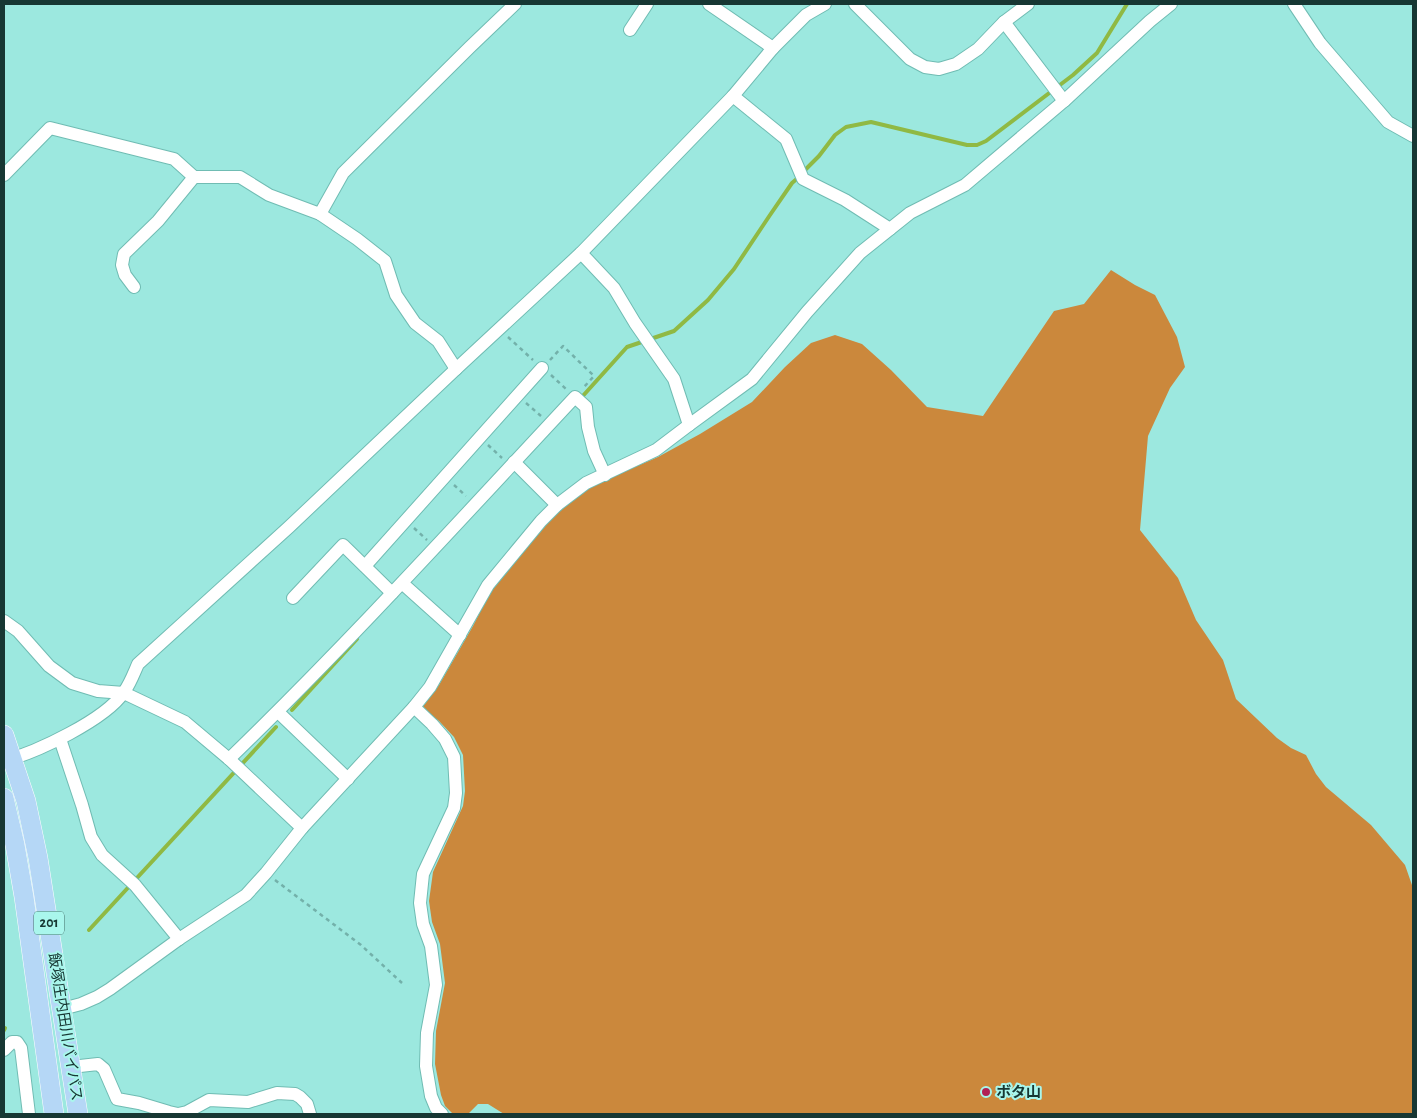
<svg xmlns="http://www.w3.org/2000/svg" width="1417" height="1118" font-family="'Alegreya Sans','Noto Sans JP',sans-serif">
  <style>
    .forest { fill: #cb883c }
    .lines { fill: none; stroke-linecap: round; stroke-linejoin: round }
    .stream { stroke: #90b943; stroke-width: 4 }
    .minor-casing { stroke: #70bcb3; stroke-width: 14 }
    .highway-casing { stroke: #fff; stroke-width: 20 }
    .path { stroke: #73b1aa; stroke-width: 2.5; stroke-dasharray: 4 4; stroke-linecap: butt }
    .minor { stroke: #fff; stroke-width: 12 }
    .highway { stroke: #b5d7f6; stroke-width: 19 }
    .poi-dot { fill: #b12154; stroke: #a9f6ec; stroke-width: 2 }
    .labels { text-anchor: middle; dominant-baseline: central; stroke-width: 4; stroke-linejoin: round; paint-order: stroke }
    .shield { fill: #a9f6ec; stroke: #43706a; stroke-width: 1 }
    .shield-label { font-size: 14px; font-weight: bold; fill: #173733 }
    .street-label { font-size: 15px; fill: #173733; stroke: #a9f6ec }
    .poi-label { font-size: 15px; font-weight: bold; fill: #173733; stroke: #a9f6ec; text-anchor: start }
  </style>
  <rect width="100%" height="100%" fill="#9ce8df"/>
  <!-- forest -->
  <polygon class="forest" points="1111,270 1135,285 1155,295 1177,337 1185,367 1170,388 1148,436 1140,530 1178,578 1196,620 1223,660 1236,699 1277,738 1291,748 1306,755 1316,774 1326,787 1371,825 1405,865 1413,888 1413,1114 504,1114 488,1104 478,1104 468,1114 453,1114 445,1106 441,1095 435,1064 436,1031 445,983 440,944 432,922 429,901 433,872 463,806 465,791 463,755 454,737 439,721 422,708 439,685 473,626 493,586 550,519 567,503 598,483 658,457 700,434 752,402 785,367 811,343 835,335 862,344 891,370 927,407 983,416 1054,311 1084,304"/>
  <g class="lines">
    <!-- stream -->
    <g class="stream">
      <polyline points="804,171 819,156 835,135 846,127 871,122 967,145 977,145 986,141 1073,75 1097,53 1127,4"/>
      <polyline points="581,398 627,347 674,331 708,300 734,269 770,215 792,183 799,177"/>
      <polyline points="292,710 357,639"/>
      <polyline points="89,930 276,727"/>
      <polyline points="4,1030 5,1028"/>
    </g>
    <defs>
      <g id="minor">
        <polyline points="709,4 773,48"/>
        <polyline points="855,4 910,59 925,67 939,69 956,64 978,49 1004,22 1028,4"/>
        <polyline points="1294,4 1320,43 1388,122 1413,136"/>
        <polyline points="1004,22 1064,101"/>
        <polyline points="630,30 647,4"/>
        <polyline points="733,96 786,139 803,179 845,200 890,229"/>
        <polyline points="4,175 50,128 174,159 194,177 240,177 269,195 320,214 357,239 385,261 396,295 415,323 438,341 456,369"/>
        <polyline points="320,214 343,173 470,47 515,4"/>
        <polyline points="581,253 614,288 635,323 674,379 689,425"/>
        <polyline points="134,287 125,275 122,265 124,254 158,221 194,177"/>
        <polyline points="514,462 557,505"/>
        <polyline points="365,566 542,368"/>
        <polyline points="402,583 460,635"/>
        <polyline points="293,598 343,545 392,593"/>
        <polyline points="4,621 18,631 49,666 72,683 98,691 124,693 185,722 229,759 302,828"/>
        <polyline points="414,707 432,724 445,739 454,757 456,793 454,808 423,874 420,903 423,924 431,946 436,985 427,1033 426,1066 431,1096 436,1108 442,1114"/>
        <polyline points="278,712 348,779"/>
        <polyline points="60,739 82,805 91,837 102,855 135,885 179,939"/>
        <path d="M229,759C349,643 461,519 575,397L586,407L588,427L594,451L605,475"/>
        <path d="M4,761C37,752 105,720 124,692C130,684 134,673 138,664L289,527L456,369L581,253L733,96L773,48L806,15L825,4"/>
        <polyline points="62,1009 81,1004 97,997 110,989 179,939 246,895 266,873 302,828 414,707 430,687 488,585 541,521 557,505 586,483 656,450 689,425 752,379 807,312 860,253 910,213 965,185 1064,101 1150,21 1171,4"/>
        <polyline points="4,1050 12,1042 17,1042 21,1048 29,1114"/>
        <polyline points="71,1067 98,1064 104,1069 117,1099 139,1103 169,1112 178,1114 187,1112 209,1100 248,1102 277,1093 295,1094 300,1097 307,1104 310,1114"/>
      </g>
      <g id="highway">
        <polyline points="4,735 26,801 38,858 78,1114"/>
        <polyline points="4,798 15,845 24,897 54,1114"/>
      </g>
    </defs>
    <!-- minor casing -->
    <use href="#minor" class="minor-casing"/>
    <!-- highway casing -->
    <use href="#highway" class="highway-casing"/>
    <!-- path -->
    <g class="path">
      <polyline points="508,337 533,360"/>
      <polyline points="550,360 563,346 594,376 584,387"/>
      <polyline points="551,375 567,390"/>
      <polyline points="526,403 541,416"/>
      <polyline points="488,445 502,458"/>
      <polyline points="454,485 466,496"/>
      <polyline points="414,528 427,540"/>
      <polyline points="275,880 361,945 402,983"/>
    </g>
    <!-- minor -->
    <use href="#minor" class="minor"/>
    <!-- highway -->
    <use href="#highway" class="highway"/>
  </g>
  <!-- markers -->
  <circle class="poi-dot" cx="986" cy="1092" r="5"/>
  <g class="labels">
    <!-- shield labels -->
    <rect class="shield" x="34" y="911.5" width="30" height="23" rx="4"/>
    <g class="shield-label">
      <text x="49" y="923">201</text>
    </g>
    <!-- street labels -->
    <g class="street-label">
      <text transform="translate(65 1027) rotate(81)">飯塚庄内田川バイパス</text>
    </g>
    <!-- poi labels -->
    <g class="poi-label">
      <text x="996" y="1092">ボタ山</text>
    </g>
  </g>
  <!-- border -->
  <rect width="1417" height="1118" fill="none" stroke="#173733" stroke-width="10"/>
</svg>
